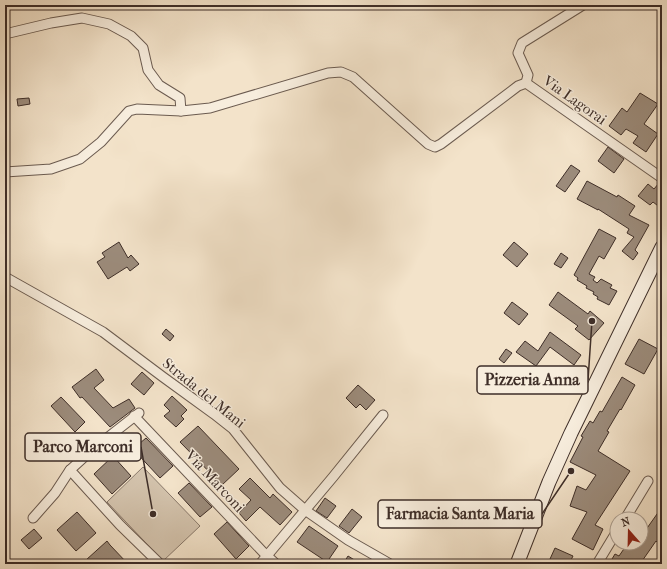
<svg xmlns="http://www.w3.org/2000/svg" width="667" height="569" font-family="'IM FELL French Canon',serif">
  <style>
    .green { fill: #d4c4ae; stroke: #89796b }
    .building { fill: #9c8c7c; stroke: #3e2e28 }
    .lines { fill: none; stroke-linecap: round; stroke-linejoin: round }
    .minor-casing { stroke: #6b5b50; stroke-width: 11 }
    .secondary-casing { stroke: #3e2e28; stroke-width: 15 }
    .minor { stroke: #f7eddd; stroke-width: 9 }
    .secondary { stroke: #f7eddd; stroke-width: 13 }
    .labels { text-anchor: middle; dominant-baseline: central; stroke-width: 3; stroke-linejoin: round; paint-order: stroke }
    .street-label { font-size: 15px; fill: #3e2e28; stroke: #f7eddd }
    .leader { fill: none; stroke: #3e2e28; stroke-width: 1.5 }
    .callout-dot { fill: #3e2e28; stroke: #f7eddd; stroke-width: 1.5 }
    .callout { fill: #f7eddd; stroke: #3e2e28; stroke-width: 1.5 }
    .callout-label { font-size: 16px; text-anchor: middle; font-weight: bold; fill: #3e2e28 }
  </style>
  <rect width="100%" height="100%" fill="#f3e3ca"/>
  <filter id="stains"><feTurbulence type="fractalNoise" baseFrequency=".005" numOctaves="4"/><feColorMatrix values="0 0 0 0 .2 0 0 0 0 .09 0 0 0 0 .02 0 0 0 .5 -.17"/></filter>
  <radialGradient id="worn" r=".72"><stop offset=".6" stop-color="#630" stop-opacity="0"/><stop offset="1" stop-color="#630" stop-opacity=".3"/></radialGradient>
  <!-- green -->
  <polygon class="green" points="143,467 200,526 163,561 107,502"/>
  <!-- building -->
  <g class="building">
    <polygon points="640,93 658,104 644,124 658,134 646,152 633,143 638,136 626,129 621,135 609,126 622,108 627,112"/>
    <polygon points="29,98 30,104 18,106 17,99"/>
    <polygon points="608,147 624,159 614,173 598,161"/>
    <polygon points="571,165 580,171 565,192 556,186"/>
    <polygon points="587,181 617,197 618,195 635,206 629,215 649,225 635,250 638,253 633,260 622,251 634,237 627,233 629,229 598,209 598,210 577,199"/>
    <polygon points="659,183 662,184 662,209 653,202 650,205 638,196 648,184 654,189"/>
    <polygon points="599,229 616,238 604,259 599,256 589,274 595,277 593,280 597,283 601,279 612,285 610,288 617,291 609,305 597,299 598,297 593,294 594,292 586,288 587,286 577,280 578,278 574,275"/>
    <polygon points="119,242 128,258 131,255 139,264 130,271 127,267 108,279 97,262 105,257 102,253"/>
    <polygon points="514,242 528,254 517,267 503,255"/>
    <polygon points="561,253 568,258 561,268 554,264"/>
    <polygon points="558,292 588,314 590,311 604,323 589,340 575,329 578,326 549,305"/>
    <polygon points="512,302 528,314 519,325 504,313"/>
    <polygon points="166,329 174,336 170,341 162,334"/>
    <polygon points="550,332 581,355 574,365 550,347 536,366 516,352 525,341 538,351"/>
    <polygon points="639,339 658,349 644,374 625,364"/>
    <polygon points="506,349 512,353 504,363 499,359"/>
    <polygon points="96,369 104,380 94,388 113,408 129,399 135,408 110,427 82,397 80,398 72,387"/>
    <polygon points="142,372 154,383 144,395 131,384"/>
    <polygon points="622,377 635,385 621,410 620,409 607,431 609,432 598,451 630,471 595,525 603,529 593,550 572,539 587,512 570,506 577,486 586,490 596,475 570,462 583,437 581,436 590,421 593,423 600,411 602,412"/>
    <polygon points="358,385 375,400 366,410 360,404 356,408 346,398"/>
    <polygon points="172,396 187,410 181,416 184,419 176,427 164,416 170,411 164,405"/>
    <polygon points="61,397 85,422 75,432 51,406"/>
    <polygon points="198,426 239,469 222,485 180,442"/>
    <polygon points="146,438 173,466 160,478 133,449"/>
    <polygon points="113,456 131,476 112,494 94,474"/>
    <polygon points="250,478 270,498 273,494 292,512 280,525 260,507 246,521 239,513 251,500 239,489"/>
    <polygon points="189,483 212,507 200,517 178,493"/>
    <polygon points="325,498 336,506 327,518 316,511"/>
    <polygon points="662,507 662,535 657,542 656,541 640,564 609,564 615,554 619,556 628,543 641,543 641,528 645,531"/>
    <polygon points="352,509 362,517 349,533 339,526"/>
    <polygon points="77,512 96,533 76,551 57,530"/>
    <polygon points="227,522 249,546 236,559 214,534"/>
    <polygon points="309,526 338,546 327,562 297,542"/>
    <polygon points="34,529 42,538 29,549 21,540"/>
    <polygon points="107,541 110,545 128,564 89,564 86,560"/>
    <polygon points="555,548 573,556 569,564 561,564 550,559"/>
    <polygon points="348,556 361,564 343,564"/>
  </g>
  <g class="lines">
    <defs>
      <g id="minor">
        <polyline points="5,34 51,23 82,18 109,24 131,36 143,48 148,70 159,85 180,98 181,111"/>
        <polyline points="526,83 662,178"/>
        <polyline points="526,83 528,75 518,53 522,43 583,5"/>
        <polyline points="5,172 51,169 80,159 101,142 129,111 137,109 181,111 210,108 328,73 341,72 353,77 428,144 435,147 441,144 518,86 526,83"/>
        <polyline points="5,277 103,332 163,377 214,414 233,429 280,488 305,510 348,540 390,564"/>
        <polyline points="139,413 93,449 70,470 120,525 160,564"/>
        <polyline points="134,416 263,552 276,564"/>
        <polyline points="33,518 55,493 70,470"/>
        <polyline points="625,519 648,481"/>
        <polyline points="260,564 333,477 383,415"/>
        <polyline points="597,564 617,531"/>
      </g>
      <polyline id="secondary" points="517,564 549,482 571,433 662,247"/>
    </defs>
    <!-- minor casing -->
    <use href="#minor" class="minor-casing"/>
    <!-- secondary casing -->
    <use href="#secondary" class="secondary-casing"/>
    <!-- minor -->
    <use href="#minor" class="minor"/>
    <!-- secondary -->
    <use href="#secondary" class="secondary"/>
  </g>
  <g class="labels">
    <!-- street labels -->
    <g class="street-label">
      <text transform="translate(575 100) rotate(35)">Via Lagorai</text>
      <text transform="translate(204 393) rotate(39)">Strada del Mani</text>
      <text transform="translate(215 481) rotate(47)">Via Marconi</text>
    </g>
  </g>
  <!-- callouts -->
  <path class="leader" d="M592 321L588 380M153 514L141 447M571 471L542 514"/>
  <g class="callout-dot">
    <circle cx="592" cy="321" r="4"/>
    <circle cx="153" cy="514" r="4"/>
    <circle cx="571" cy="471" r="4"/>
  </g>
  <g class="callout">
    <rect x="477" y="366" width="111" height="28" rx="4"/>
    <rect x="25" y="433" width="116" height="28" rx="4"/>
    <rect x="378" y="500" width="164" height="28" rx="4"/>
  </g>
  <g class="callout-label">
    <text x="532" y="385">Pizzeria Anna</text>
    <text x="83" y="452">Parco Marconi</text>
    <text x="460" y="519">Farmacia Santa Maria</text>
  </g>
  <!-- margin -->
  <rect width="667" height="569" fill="none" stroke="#f3e3ca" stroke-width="20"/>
  <rect x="6" y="6" width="655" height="557" fill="none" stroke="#3e2e28" stroke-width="2"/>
  <rect x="10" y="10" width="647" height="549" fill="none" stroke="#3e2e28"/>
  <!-- north arrow -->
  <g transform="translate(629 531) rotate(340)"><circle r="19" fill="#f7eddd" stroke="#ada195"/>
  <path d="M0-3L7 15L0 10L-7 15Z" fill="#8f2418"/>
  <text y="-6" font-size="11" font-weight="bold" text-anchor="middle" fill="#3e2e28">N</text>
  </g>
  <rect width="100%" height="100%" filter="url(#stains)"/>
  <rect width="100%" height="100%" fill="url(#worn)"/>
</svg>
